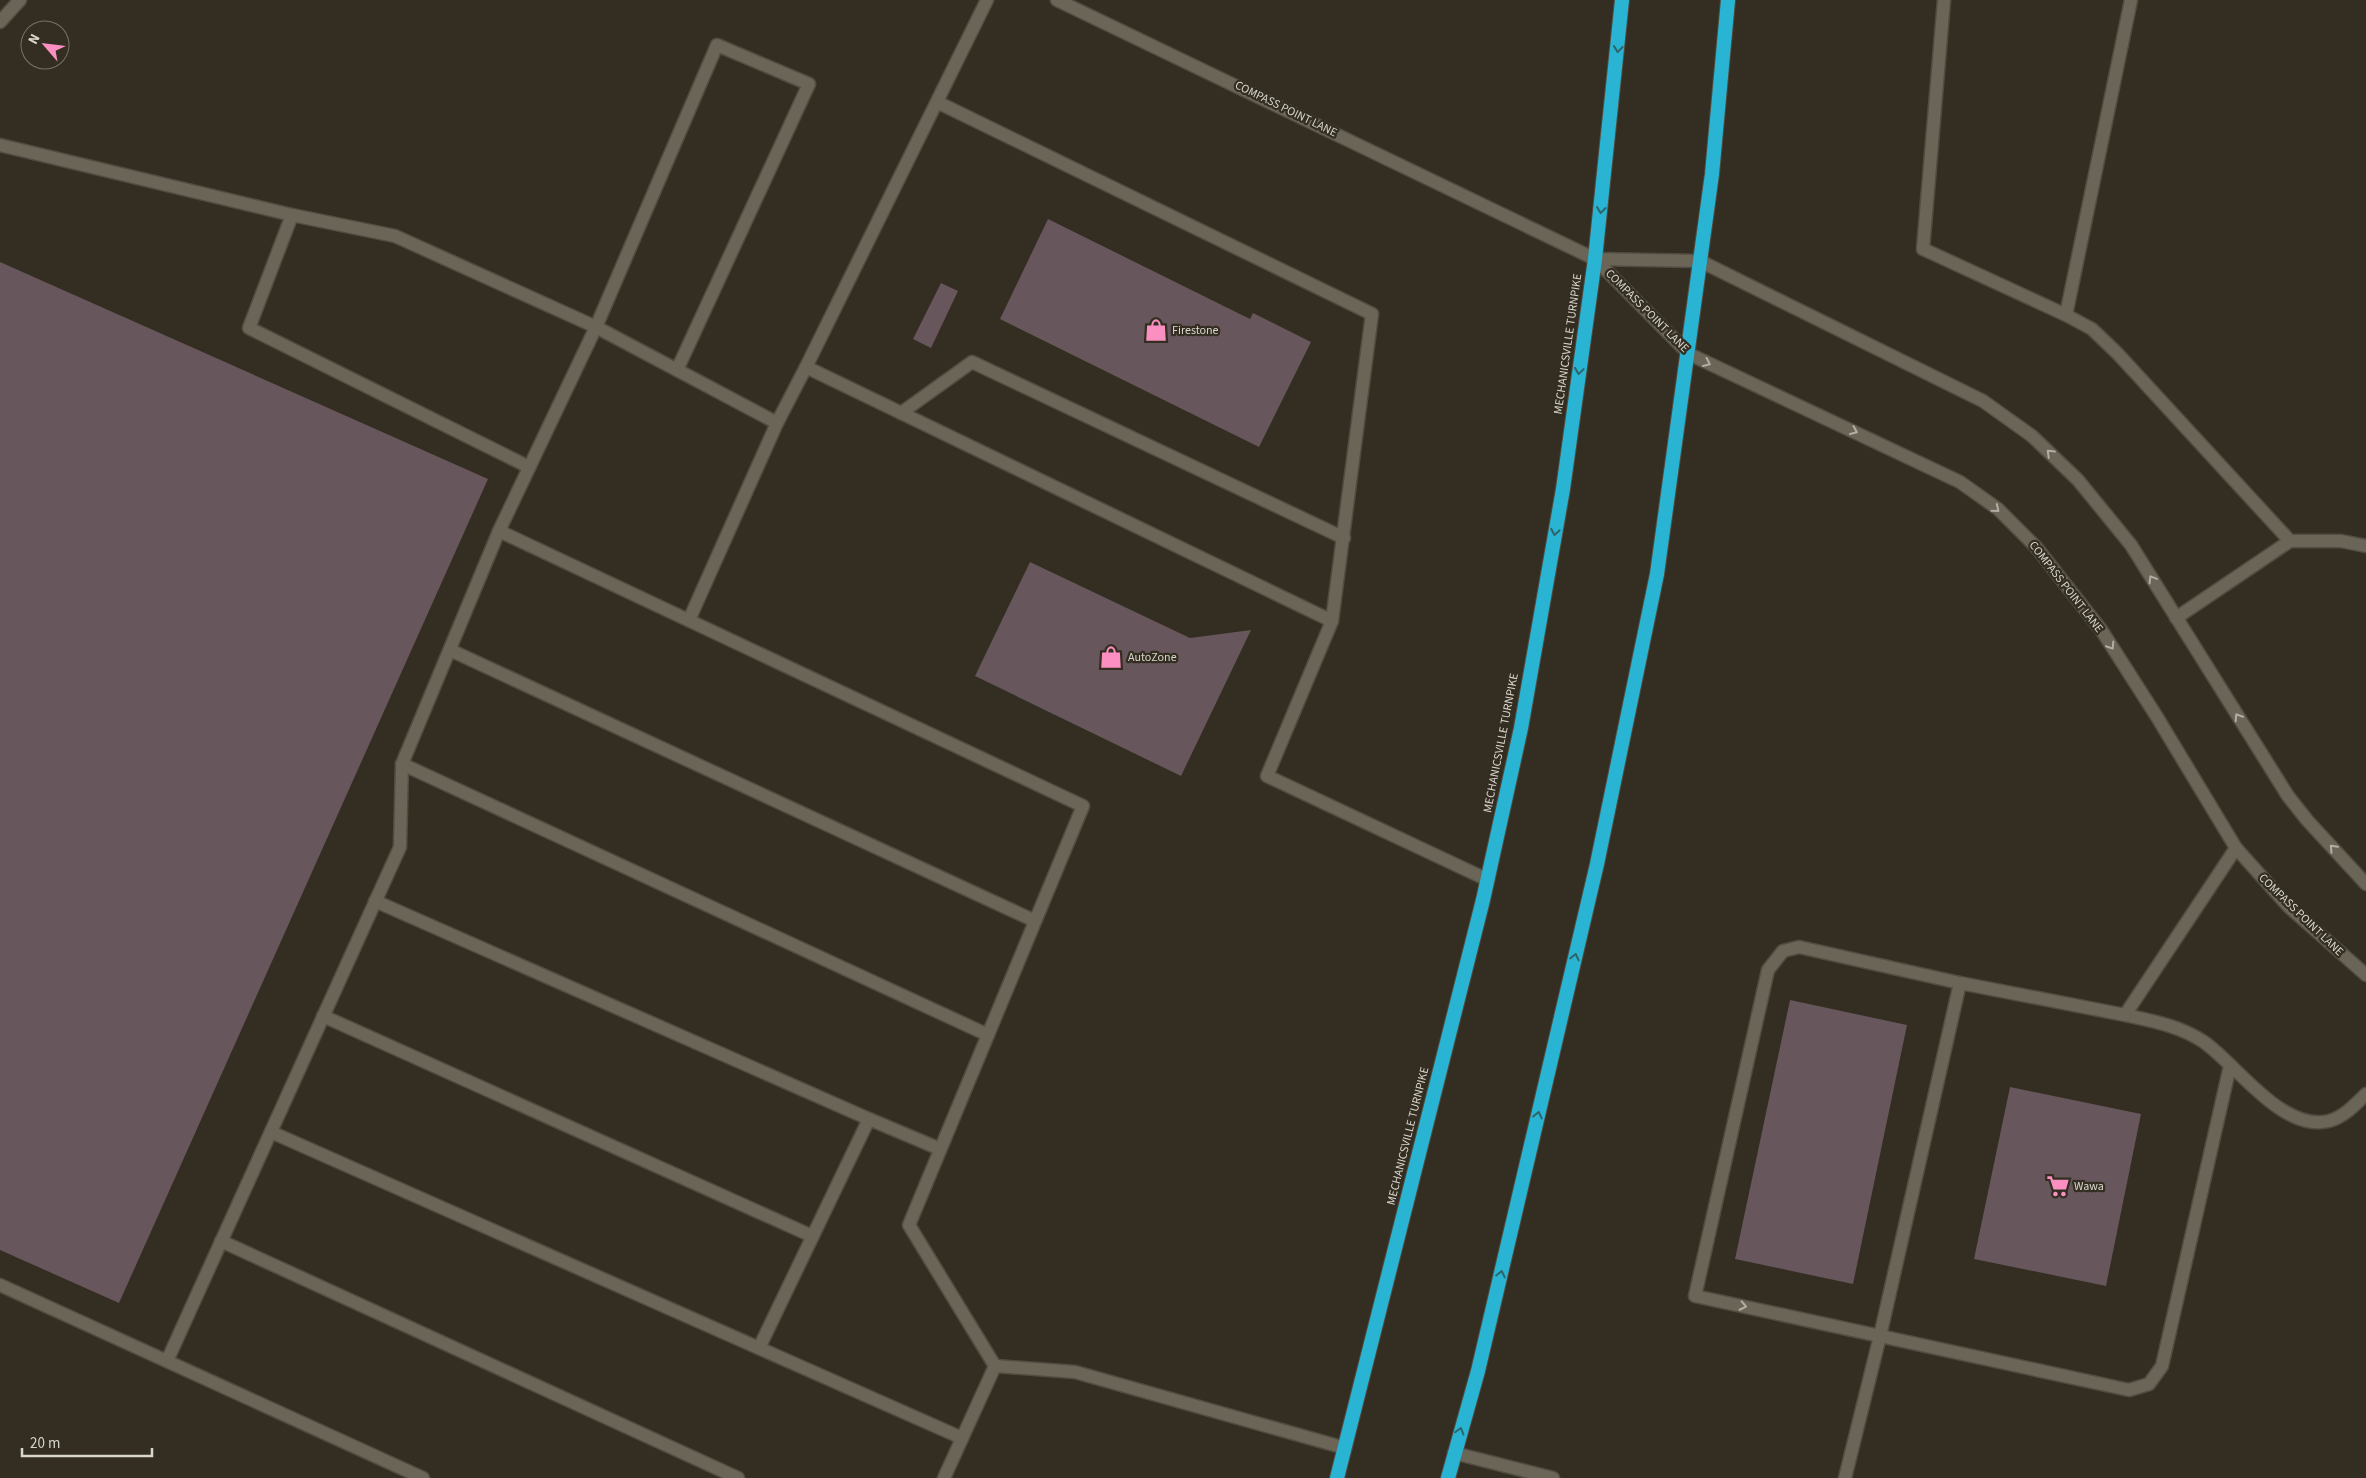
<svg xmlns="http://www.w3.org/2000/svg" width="2366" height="1478" font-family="'Source Sans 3',sans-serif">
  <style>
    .building { fill: #67565c }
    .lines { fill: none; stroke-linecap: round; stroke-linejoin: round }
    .service-casing { stroke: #504c41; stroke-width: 15 }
    .minor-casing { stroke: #504c41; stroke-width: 15 }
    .trunk-casing { stroke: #504c41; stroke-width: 16 }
    .service { stroke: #6a6556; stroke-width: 12 }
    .minor { stroke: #6a6556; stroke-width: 12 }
    .trunk { stroke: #29b4d4; stroke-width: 14 }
    .oneway { stroke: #2f6469 }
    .oneway2 { stroke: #b2aea4 }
    .labels { text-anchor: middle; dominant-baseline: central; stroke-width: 4.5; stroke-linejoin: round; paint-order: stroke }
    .street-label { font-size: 12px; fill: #d9d6ce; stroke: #332e21 }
    .poi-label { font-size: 12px; fill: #d9d6ce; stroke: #332e21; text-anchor: start }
  </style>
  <rect width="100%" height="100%" fill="#332e21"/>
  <!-- building -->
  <g class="building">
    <polygon points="1048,219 1250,319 1253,313 1311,342 1259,447 1000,319"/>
    <polygon points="0,262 488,479 119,1303 0,1250"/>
    <polygon points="941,283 958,291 931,348 913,339"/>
    <polygon points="1030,562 1190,638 1251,630 1181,776 975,676"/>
    <polygon points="1790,1000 1907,1025 1853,1284 1735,1259"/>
    <polygon points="2010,1087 2141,1114 2106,1286 1974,1259"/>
  </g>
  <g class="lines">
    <defs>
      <g id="service">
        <polyline points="1944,0 1923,249 2066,315 2092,329 2118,354 2290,541 2341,541 2366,546"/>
        <polyline points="0,22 20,0"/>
        <polyline points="937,102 1372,314 1332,621 806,367 987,0"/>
        <polyline points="0,145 292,215"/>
        <polyline points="2066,315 2131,0"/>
        <polyline points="901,413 972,362 1344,538"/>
        <polyline points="777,423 806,367"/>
        <polyline points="529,467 249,328 292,215 395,236 596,327 717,45 809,84 677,370"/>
        <polyline points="2176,618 2290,541"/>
        <polyline points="689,620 777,423 596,327 499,531 1083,806 909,1225 995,1366 944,1478"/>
        <polyline points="1332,621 1267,776 1488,880"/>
        <polyline points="450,650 1035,921"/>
        <polyline points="402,764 988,1035"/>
        <polyline points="375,901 869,1119"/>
        <path d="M2125,1015C2153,1021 2180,1026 2204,1042C2238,1066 2282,1132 2329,1121C2344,1117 2356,1104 2366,1094"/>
        <polyline points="323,1016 812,1236"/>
        <polyline points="2230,1066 2162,1366 2149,1384 2129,1390 1695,1296 1768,970 1783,951 1799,947 1960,983 2125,1015 2236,848"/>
        <polyline points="271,1132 962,1438"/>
        <polyline points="221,1241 738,1478"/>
        <polyline points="0,1285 423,1478"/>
        <polyline points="759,1348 869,1119 940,1149"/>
        <polyline points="167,1361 400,847 402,764 499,531"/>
        <polyline points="995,1366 1075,1372 1345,1448"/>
        <polyline points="1454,1453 1553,1478"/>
        <polyline points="1845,1478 1880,1336 1960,983"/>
      </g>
      <g id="minor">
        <polyline points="1057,0 1595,259 1689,354 1960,482 1998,509 2036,547 2102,631 2157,717 2236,848 2289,907 2366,975"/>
        <polyline points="1595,259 1700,261 1983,401 2032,436 2078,480 2131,545 2288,796 2307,820 2366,884"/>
      </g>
      <g id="trunk">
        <polyline points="1337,1478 1483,900 1521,728 1563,489 1595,259 1622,0"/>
        <polyline points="1448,1478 1478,1371 1597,864 1657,574 1712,174 1728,0"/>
      </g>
    </defs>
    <!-- service casing -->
    <use href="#service" class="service-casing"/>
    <!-- minor casing -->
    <use href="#minor" class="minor-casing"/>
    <!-- trunk casing -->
    <use href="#trunk" class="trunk-casing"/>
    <!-- service -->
    <use href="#service" class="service"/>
    <!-- minor -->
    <use href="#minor" class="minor"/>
    <!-- trunk -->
    <use href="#trunk" class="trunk"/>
  </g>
  <!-- one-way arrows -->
  <defs><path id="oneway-chevron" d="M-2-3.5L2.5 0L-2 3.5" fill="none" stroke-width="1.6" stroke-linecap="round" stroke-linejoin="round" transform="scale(1.25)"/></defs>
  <g class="oneway">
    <use href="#oneway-chevron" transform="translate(1618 49) rotate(96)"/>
    <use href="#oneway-chevron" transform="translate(1601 210) rotate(97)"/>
    <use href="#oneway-chevron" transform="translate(1579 371) rotate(98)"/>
    <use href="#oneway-chevron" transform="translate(1555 532) rotate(100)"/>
    <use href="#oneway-chevron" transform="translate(1575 957) rotate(-77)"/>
    <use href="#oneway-chevron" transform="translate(1538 1115) rotate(-77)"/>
    <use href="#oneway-chevron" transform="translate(1501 1274) rotate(-77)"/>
    <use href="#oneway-chevron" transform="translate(1460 1431) rotate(-74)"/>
  </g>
  <g class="oneway2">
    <use href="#oneway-chevron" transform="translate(1707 363) rotate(25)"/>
    <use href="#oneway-chevron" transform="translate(1854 431) rotate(24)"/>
    <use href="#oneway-chevron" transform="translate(2050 453) rotate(-136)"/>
    <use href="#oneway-chevron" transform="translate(1996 509) rotate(39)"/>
    <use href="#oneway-chevron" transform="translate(2152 579) rotate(-121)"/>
    <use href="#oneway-chevron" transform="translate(2111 646) rotate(57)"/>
    <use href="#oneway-chevron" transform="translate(2238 717) rotate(-122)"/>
    <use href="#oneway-chevron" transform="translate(2333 848) rotate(-133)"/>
    <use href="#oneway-chevron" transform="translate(1743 1306) rotate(12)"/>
  </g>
  <!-- icons -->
  <defs>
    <symbol id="shop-bare" viewBox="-9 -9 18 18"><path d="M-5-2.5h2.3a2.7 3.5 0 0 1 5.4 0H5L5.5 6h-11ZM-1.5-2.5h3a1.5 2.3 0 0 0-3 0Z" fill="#fc8fc2" stroke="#332e21" stroke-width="2.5" paint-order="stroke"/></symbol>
    <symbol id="supermarket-bare" viewBox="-9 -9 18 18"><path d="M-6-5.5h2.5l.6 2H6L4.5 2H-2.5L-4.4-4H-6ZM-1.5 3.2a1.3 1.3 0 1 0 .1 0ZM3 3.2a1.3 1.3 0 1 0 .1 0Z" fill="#fc8fc2" stroke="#332e21" stroke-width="2.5" paint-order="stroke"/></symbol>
  </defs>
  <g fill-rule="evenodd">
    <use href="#shop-bare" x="1140" y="314" width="32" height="32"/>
    <use href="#shop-bare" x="1095" y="641" width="32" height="32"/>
    <use href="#supermarket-bare" x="2042" y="1170" width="32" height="32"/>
  </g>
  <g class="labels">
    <!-- street labels -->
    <g class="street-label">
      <text transform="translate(1286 109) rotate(26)">COMPASS POINT LANE</text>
      <text transform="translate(1647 311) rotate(45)">COMPASS POINT LANE</text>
      <text transform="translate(1568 344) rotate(-82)">MECHANICSVILLE TURNPIKE</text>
      <text transform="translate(2066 587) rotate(52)">COMPASS POINT LANE</text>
      <text transform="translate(1501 743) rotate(-79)">MECHANICSVILLE TURNPIKE</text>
      <text transform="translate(2301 915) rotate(44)">COMPASS POINT LANE</text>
      <text transform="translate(1408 1136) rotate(-76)">MECHANICSVILLE TURNPIKE</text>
    </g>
    <!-- poi labels -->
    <g class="poi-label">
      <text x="1172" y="330">Firestone</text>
      <text x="1128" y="657">AutoZone</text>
      <text x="2074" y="1186">Wawa</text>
    </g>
  </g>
  <!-- north arrow -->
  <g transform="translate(45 45) rotate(298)"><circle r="24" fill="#332e21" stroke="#757166"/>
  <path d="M0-4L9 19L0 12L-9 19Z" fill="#fc8fc2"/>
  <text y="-8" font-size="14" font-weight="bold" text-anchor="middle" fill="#d9d6ce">N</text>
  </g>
  <!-- scale -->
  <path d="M22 1448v8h130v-8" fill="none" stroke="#d9d6ce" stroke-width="2.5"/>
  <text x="30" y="1448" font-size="15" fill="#d9d6ce" stroke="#332e21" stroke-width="4" paint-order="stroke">20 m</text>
</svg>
